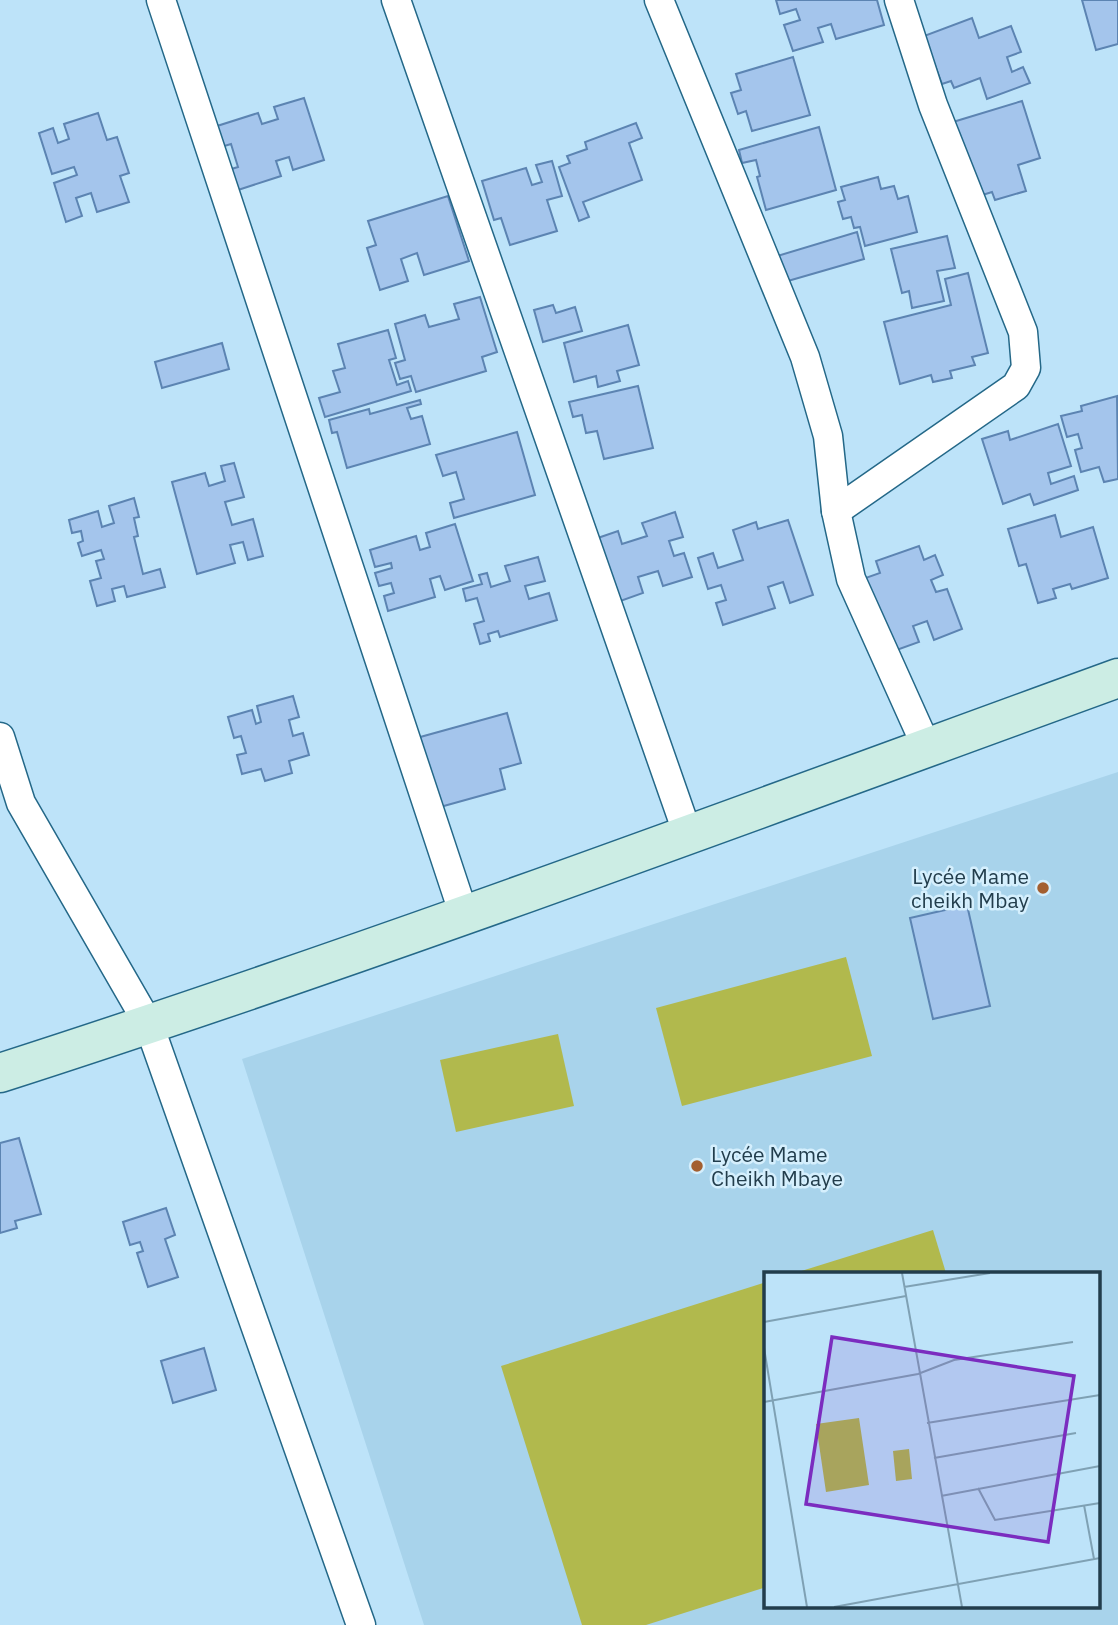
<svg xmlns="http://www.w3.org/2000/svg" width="1118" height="1625" font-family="'IBM Plex Sans',sans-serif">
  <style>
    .built { fill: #a8d3eb; fill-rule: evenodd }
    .green { fill: #b1b94d }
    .building { fill: #a4c5ec; stroke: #5c84b2; stroke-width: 2 }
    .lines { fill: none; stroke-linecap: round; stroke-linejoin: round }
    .minor-casing { stroke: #246888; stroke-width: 31 }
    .secondary-casing { stroke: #246888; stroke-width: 41 }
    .minor { stroke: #fff; stroke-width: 28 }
    .secondary { stroke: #ccede4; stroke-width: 38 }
    .poi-dot { fill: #a35f30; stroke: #d5effd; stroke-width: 2.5 }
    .labels { text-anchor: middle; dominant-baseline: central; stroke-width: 5; stroke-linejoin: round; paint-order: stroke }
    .poi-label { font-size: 21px; fill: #223d4c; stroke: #d5effd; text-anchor: end }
    .inset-road { fill: none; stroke: #7fa1b4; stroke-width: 2 }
    .view { fill: #7b2cbf; fill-opacity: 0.15; stroke: #7b2cbf; stroke-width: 3.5 }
    .inset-edge { fill: none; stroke: #223d4c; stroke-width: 3.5 }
  </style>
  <rect width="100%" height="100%" fill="#bde3f9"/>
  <!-- built -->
  <path class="built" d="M1118,772V1625H424L242,1059ZM766,1273H1099V1606H766Z"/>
  <!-- green -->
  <g class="green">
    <polygon points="846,957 872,1056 682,1106 656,1008"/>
    <polygon points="558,1034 574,1106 456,1132 440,1060"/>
    <polygon points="933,1230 946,1273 795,1273"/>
    <polygon points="766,1282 766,1587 646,1625 582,1625 501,1366"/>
  </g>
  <!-- building -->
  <g class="building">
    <polygon points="776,0 877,0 884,25 836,39 831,24 818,28 823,42 793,51 784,25 800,20 796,9 780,14"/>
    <polygon points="1082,0 1118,0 1118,44 1096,50"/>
    <polygon points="972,18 979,38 1011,26 1021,52 1007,57 1012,72 1023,67 1030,83 987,99 980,78 954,88 951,81 942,84 924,36"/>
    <polygon points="793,57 810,115 752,131 746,111 738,114 731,93 741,90 736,74"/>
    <polygon points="304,98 324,160 293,170 289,157 276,161 281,176 235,191 228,170 238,167 231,144 221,147 214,127 258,113 262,124 278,119 274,107"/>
    <polygon points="1022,101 1040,158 1018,165 1026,191 995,200 992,192 976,197 953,122"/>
    <polygon points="98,113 107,140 117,137 129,173 120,176 129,202 97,212 91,193 76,198 82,216 66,222 54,183 77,175 74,167 52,174 39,133 53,128 58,143 69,139 64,124"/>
    <polygon points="636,123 642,138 629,143 642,180 583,202 589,217 579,221 559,167 570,163 567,156 587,149 585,142"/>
    <polygon points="819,127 836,190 766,210 757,177 760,176 756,160 742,163 739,150"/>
    <polygon points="552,161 562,196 547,200 557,231 510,245 501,218 494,220 482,181 526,168 532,185 542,182 536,165"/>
    <polygon points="878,177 881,189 894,186 898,199 908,196 917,232 865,246 860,227 854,228 851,217 843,219 838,202 845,200 841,187"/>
    <polygon points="448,196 469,261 424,275 417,253 401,259 408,281 380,290 367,248 376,245 368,221"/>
    <polygon points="857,232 864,259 781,283 774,257"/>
    <polygon points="947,236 955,268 937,271 944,301 912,308 909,291 902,293 891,249"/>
    <polygon points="968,273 988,353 972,357 975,365 950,371 952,378 933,382 931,375 900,384 884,322 951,305 945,279"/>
    <polygon points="480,297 497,352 482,357 486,371 416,392 411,376 400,379 395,363 405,360 395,324 425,315 429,327 459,319 454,304"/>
    <polygon points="553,305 556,313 575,307 582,331 543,342 534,310"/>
    <polygon points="628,325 639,365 617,371 620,381 598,387 596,376 574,382 564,343"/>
    <polygon points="388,330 396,358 389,360 397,385 408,381 411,391 325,417 319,398 340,392 333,371 345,368 338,344"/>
    <polygon points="222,343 229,369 162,388 155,362"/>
    <polygon points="638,386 653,448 604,459 597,431 586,433 582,415 573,417 569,402"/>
    <polygon points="1117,396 1118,479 1104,482 1099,467 1081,472 1075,450 1082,448 1078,434 1067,437 1061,416 1082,411 1081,406"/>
    <polygon points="420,400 421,404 407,408 411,419 422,416 430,444 347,468 337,432 332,433 329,420 369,409 370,414"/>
    <polygon points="1058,424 1071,466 1048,473 1051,484 1074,476 1078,490 1034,505 1030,494 1003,504 982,439 1008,431 1010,440"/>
    <polygon points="517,432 535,495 454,518 450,503 464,499 456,472 443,476 436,455"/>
    <polygon points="234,463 244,497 225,502 232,525 253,519 263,556 248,560 243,542 230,545 235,563 197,574 172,482 205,473 209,486 225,481 221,466"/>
    <polygon points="134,498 139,517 134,518 138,536 134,537 143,574 160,569 165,587 127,597 124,586 112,589 115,601 97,606 90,581 101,578 96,561 104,559 101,550 82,556 78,543 83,541 81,531 72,533 69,520 98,511 102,527 114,523 109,506"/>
    <polygon points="675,512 683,537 669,541 674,556 684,553 692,577 663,586 658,571 638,577 643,593 612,604 592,540 618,531 622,544 647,536 642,523"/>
    <polygon points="1055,515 1061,537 1093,527 1108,578 1072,589 1070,584 1053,589 1056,598 1038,603 1026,564 1019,566 1008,529"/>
    <polygon points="788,520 813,595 790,603 783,582 768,587 775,608 723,625 716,603 726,600 721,585 708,589 698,558 713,553 718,568 743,560 733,530 756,522 758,529"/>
    <polygon points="455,524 473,581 445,590 440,576 430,579 435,597 388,611 384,596 394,593 391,583 379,586 375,573 392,568 391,563 375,567 370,550 416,536 420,550 430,547 426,533"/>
    <polygon points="919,546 924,560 935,555 943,575 931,580 936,592 947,589 962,629 934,640 927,621 913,626 919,642 891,652 857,581 880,573 876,561"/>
    <polygon points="538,557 545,581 525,586 529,599 549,593 557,620 500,637 498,631 488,634 490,641 480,644 474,624 484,621 477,598 466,601 463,589 482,584 479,575 487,573 491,587 510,581 505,566"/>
    <polygon points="293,696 299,717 289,720 293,736 303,733 309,755 289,761 292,773 265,781 261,769 242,774 237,755 246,753 241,736 234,738 228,717 252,710 256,724 261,722 257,706"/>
    <polygon points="507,713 521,763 500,769 505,789 433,809 413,739"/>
    <polygon points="967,905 990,1006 933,1019 910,918"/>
    <polygon points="19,1138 41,1214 15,1221 17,1228 0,1233 0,1143"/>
    <polygon points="166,1208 175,1235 165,1239 178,1277 148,1287 137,1253 143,1251 140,1242 130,1245 123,1222"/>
    <polygon points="204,1348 216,1390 173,1403 161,1361"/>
  </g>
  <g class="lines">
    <defs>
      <g id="minor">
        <polyline points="161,0 464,915"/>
        <polyline points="396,0 688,835"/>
        <polyline points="659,0 805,357 828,436 836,511 851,579 927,748"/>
        <polyline points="836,511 1016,386 1026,368 1023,332 933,105 899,0"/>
        <polyline points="0,737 21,803 149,1025 361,1625"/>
      </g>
      <path id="secondary" d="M0,1073C376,952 747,813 1118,678"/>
    </defs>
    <!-- minor casing -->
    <use href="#minor" class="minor-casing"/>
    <!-- secondary casing -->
    <use href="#secondary" class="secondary-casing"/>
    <!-- minor -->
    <use href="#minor" class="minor"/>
    <!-- secondary -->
    <use href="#secondary" class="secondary"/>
  </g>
  <!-- markers -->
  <g class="poi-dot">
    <circle cx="1043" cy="888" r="7"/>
    <circle cx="697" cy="1166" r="7"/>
  </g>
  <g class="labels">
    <!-- poi labels -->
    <g class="poi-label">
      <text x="1029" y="876">Lycée Mame<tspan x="1029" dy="24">cheikh Mbay</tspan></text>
      <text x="711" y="1154" text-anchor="start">Lycée Mame<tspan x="711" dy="24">Cheikh Mbaye</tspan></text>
    </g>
  </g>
  <!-- overview -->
  <g transform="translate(764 1272)">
    <rect width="336" height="336" fill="#bde3f9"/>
    <path d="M95,146L105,213L62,220L52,152ZM145,177L148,207L132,209L129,179Z" fill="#b1b94d"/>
    <path class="inset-road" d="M138,1L198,335M140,15L226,1M0,50L142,24M0,76L43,335M0,130L154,102L190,88L309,70M163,151L336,123M170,186L312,161M214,216L231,248L336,231M177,224L336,194M320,233L330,287M70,335L336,286"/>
    <path class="view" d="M68,65L310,104L284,270L42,232Z"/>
    <rect width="336" height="336" class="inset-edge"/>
  </g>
</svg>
